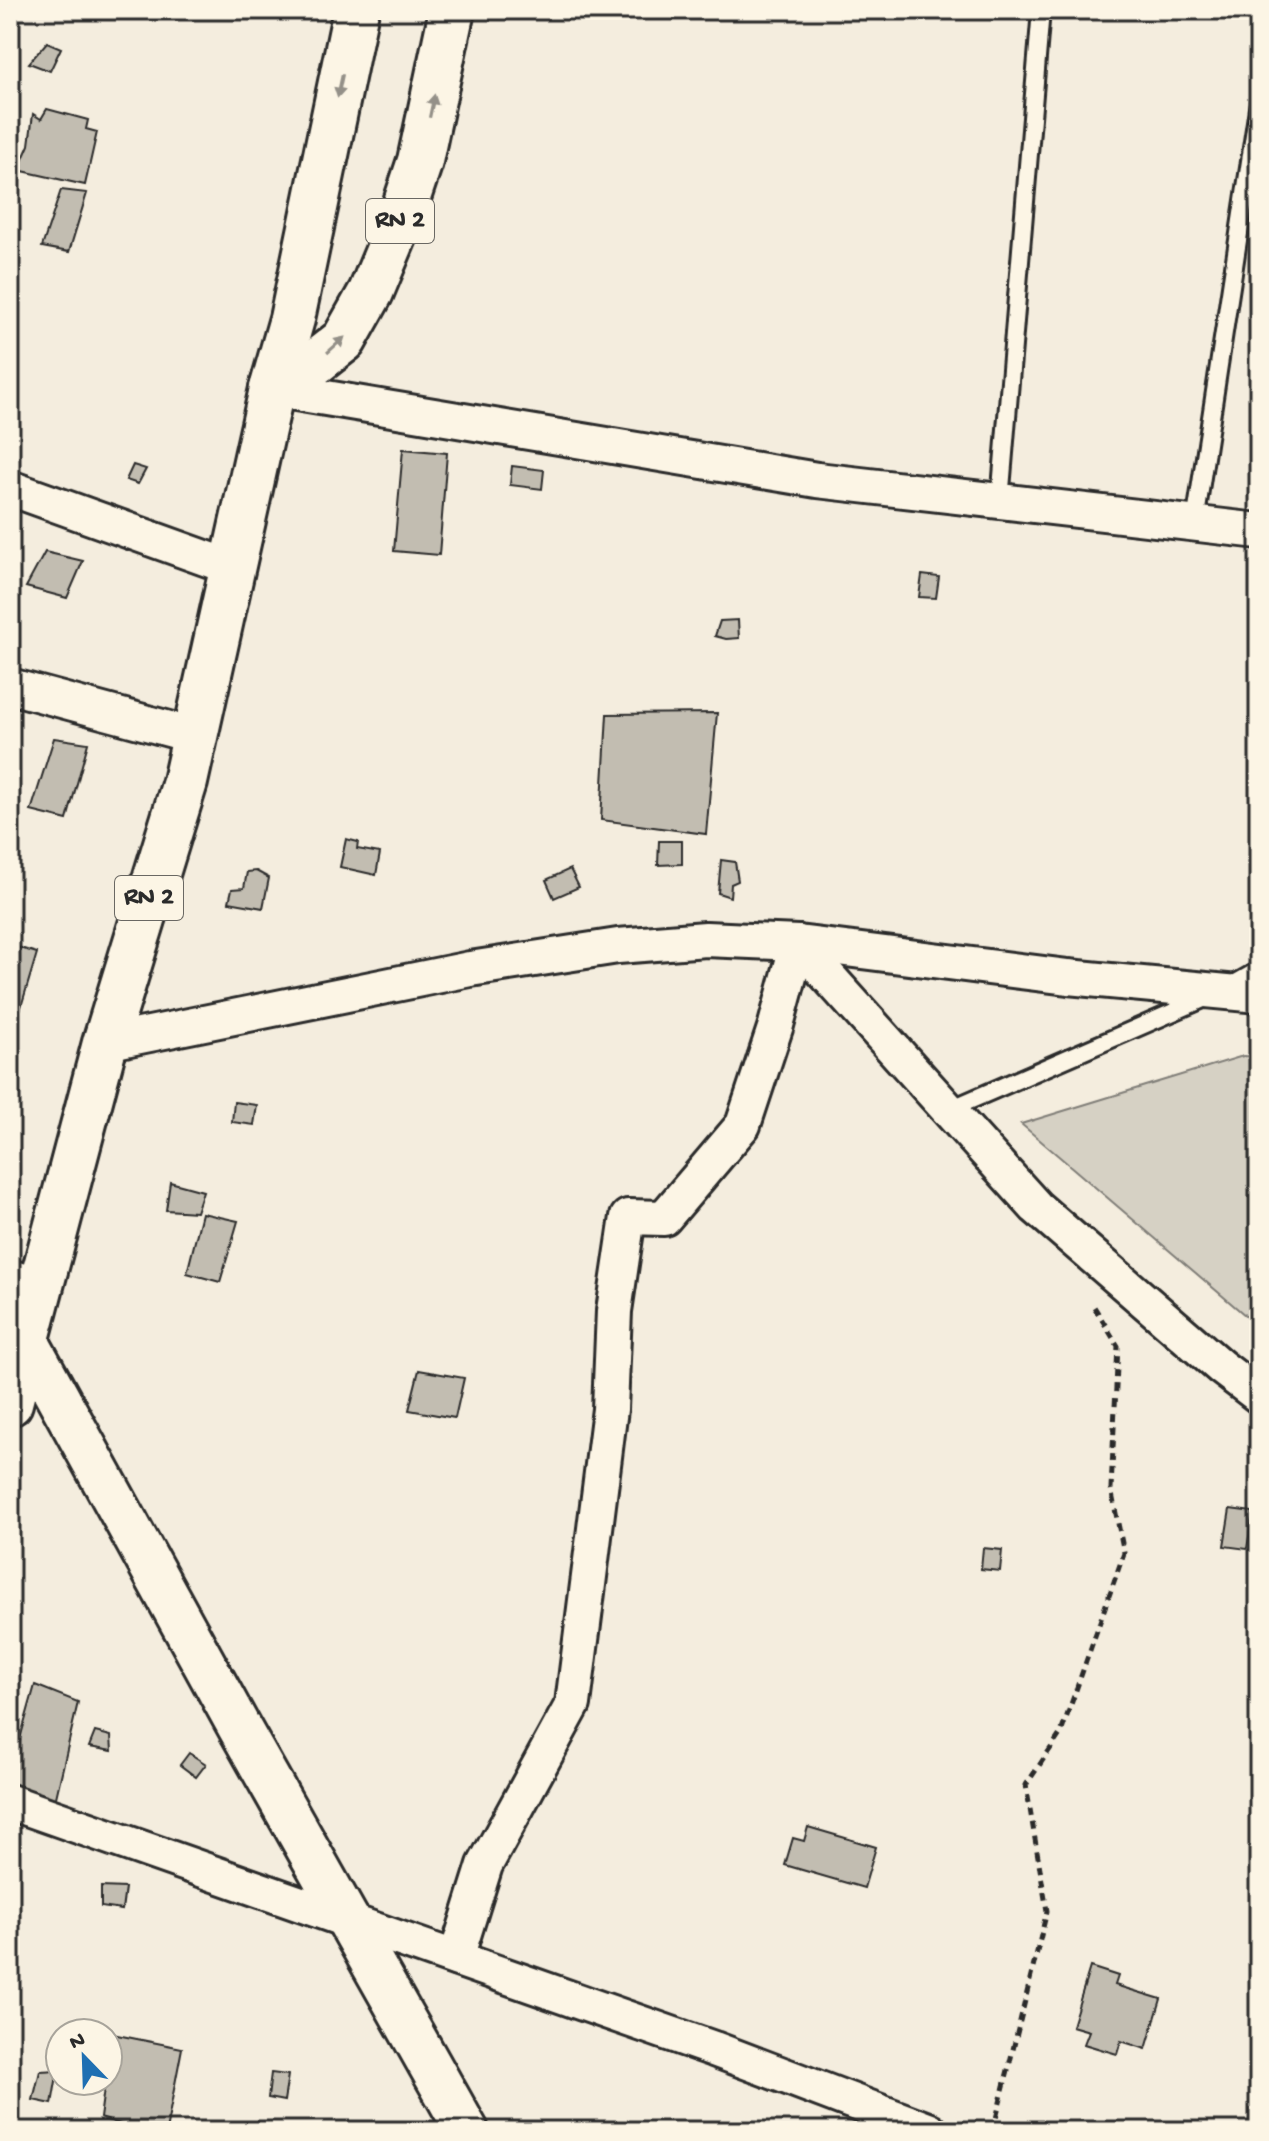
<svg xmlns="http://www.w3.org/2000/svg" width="1269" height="2141" font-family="'Gochi Hand',sans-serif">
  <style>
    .green { fill: #d6d1c4; stroke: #807e78; stroke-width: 2 }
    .building { fill: #c2bdb1; stroke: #2b2b2b; stroke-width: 2 }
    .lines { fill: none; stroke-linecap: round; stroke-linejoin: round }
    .service-casing { stroke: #2b2b2b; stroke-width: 22 }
    .minor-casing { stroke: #2b2b2b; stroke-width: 40 }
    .tertiary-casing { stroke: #2b2b2b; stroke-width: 48 }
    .trunk-casing { stroke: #2b2b2b; stroke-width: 50 }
    .path { stroke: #2b2b2b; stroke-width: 5; stroke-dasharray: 8 6; stroke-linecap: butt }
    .service { stroke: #fcf5e5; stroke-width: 16 }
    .minor { stroke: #fcf5e5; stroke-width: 34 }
    .tertiary { stroke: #fcf5e5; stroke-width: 42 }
    .trunk { stroke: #fcf5e5; stroke-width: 44 }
    .oneway { fill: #949088 }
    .labels { text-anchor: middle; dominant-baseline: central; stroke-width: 6; stroke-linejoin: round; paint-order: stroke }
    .shield { fill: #fcf5e5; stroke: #6a6863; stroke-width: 2 }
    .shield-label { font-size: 26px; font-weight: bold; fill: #2b2b2b }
  </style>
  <rect width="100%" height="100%" fill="#f4edde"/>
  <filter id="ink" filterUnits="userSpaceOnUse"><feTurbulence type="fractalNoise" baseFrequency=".0125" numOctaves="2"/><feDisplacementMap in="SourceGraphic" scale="16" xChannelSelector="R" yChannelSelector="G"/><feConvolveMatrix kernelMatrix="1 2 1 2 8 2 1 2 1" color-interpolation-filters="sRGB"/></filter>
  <g filter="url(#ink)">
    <!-- green -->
    <polygon class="green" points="1243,1056 1259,1057 1259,1327 1021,1124"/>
    <!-- building -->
    <g class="building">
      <polygon points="47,42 61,48 50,71 29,63"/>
      <polygon points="47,109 88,120 86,129 97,132 85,185 18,170 29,145 33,114 41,119"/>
      <polygon points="61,190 87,193 69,252 42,247"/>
      <polygon points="403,449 447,453 439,555 394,551"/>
      <polygon points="133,465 146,469 138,484 126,480"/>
      <polygon points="512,466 544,470 542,489 510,485"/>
      <polygon points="45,552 83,561 67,598 26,587"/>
      <polygon points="922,575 939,577 936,598 919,597"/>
      <polygon points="738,620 739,638 726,639 715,636 720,621"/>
      <polygon points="717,713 706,834 601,820 607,714"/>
      <polygon points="54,738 88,743 67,820 31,811"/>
      <polygon points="346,839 358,842 357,849 380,853 376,875 340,867"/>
      <polygon points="659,841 682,841 682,864 658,865"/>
      <polygon points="721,860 735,862 738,881 731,884 730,897 718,893"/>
      <polygon points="570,869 579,887 554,898 546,880"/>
      <polygon points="256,871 269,878 263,908 229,902 232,889 244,888 247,872"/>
      <polygon points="10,945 37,953 10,1044"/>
      <polygon points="234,1102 257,1105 254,1125 232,1122"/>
      <polygon points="170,1182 203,1191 196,1212 166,1210"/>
      <polygon points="202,1213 238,1221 220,1282 187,1273"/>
      <polygon points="419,1370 464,1378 455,1418 409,1410"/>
      <polygon points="1230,1509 1253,1512 1247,1549 1224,1546"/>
      <polygon points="983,1548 1002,1550 1000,1571 981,1569"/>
      <polygon points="35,1685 78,1702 55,1802 10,1784 10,1775"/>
      <polygon points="95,1732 111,1736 112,1751 89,1747"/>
      <polygon points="189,1753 206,1764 196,1777 180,1765"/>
      <polygon points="808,1827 876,1847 864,1888 785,1865 793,1838 804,1841"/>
      <polygon points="101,1887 125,1888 122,1910 101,1907"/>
      <polygon points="1090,1967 1118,1976 1115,1985 1161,1999 1146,2049 1121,2041 1117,2054 1084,2044 1089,2031 1072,2026"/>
      <polygon points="112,2034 182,2048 166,2131 145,2131 100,2118 105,2081 108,2081"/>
      <polygon points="58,2070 52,2104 33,2100 40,2071"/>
      <polygon points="271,2073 288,2075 284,2101 268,2098"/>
    </g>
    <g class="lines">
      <defs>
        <g id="service">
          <polyline points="1000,501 1041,10"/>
          <polyline points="1195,523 1259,102"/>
          <polyline points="1229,987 1259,970"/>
          <polyline points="948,1110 1208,997"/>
        </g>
        <g id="minor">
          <polyline points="272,389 817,480 1259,531"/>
          <polyline points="10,488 233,568"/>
          <polyline points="10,686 195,736"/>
          <polyline points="798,943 1036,1207 1221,1367 1259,1396"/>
          <polyline points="105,1043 470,969 618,946 706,939 798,943 1068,977 1259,995"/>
          <polyline points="10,1277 41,1287"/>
          <polyline points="10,1802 714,2049 930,2131"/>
          <polyline points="456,1958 485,1865 573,1704 610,1409 614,1311 628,1217 664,1218 743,1125 776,1025 798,943"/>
        </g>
        <polyline id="tertiary" points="27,1341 239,1727 467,2131"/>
        <g id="trunk">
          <polyline points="272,389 316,362 344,340 371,292 398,227 420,161 452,10"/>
          <polyline points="10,1403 105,1043 185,782 272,389 292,319 356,10"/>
        </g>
      </defs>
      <!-- service casing -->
      <use href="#service" class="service-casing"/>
      <!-- minor casing -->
      <use href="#minor" class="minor-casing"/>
      <!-- tertiary casing -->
      <use href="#tertiary" class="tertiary-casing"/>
      <!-- trunk casing -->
      <use href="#trunk" class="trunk-casing"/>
      <!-- path -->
      <polyline class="path" points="993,2131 1047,1911 1026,1785 1061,1733 1124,1553 1111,1489 1118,1346 1093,1305"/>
      <!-- service -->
      <use href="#service" class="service"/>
      <!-- minor -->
      <use href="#minor" class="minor"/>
      <!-- tertiary -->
      <use href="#tertiary" class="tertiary"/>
      <!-- trunk -->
      <use href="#trunk" class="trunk"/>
    </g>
    <!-- one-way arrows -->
    <defs><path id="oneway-solid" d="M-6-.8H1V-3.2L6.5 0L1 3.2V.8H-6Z" transform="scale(2)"/></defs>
    <g class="oneway">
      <use href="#oneway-solid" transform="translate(340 86) rotate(102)"/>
      <use href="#oneway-solid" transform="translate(432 106) rotate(-78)"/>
      <use href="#oneway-solid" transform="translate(336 345) rotate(-42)"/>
    </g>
  </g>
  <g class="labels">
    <!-- shield labels -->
    <g class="shield">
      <rect x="366" y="199" width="68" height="44" rx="6"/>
      <rect x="115" y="876" width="68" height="44" rx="6"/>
    </g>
    <g class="shield-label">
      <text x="400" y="221">RN 2</text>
      <text x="149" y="898">RN 2</text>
    </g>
  </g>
  <!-- margin -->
  <rect width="1269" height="2141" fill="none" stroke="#fcf5e5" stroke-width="40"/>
  <rect x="20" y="20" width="1229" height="2101" fill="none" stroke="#2b2b2b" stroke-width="3" filter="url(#ink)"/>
  <!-- north arrow -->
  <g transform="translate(84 2057) rotate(337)"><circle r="38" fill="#fcf5e5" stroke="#a8a49b" stroke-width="2"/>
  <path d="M0-6L14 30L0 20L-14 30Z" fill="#1f6fb2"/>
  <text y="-12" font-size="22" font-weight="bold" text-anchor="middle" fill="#2b2b2b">N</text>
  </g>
</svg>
